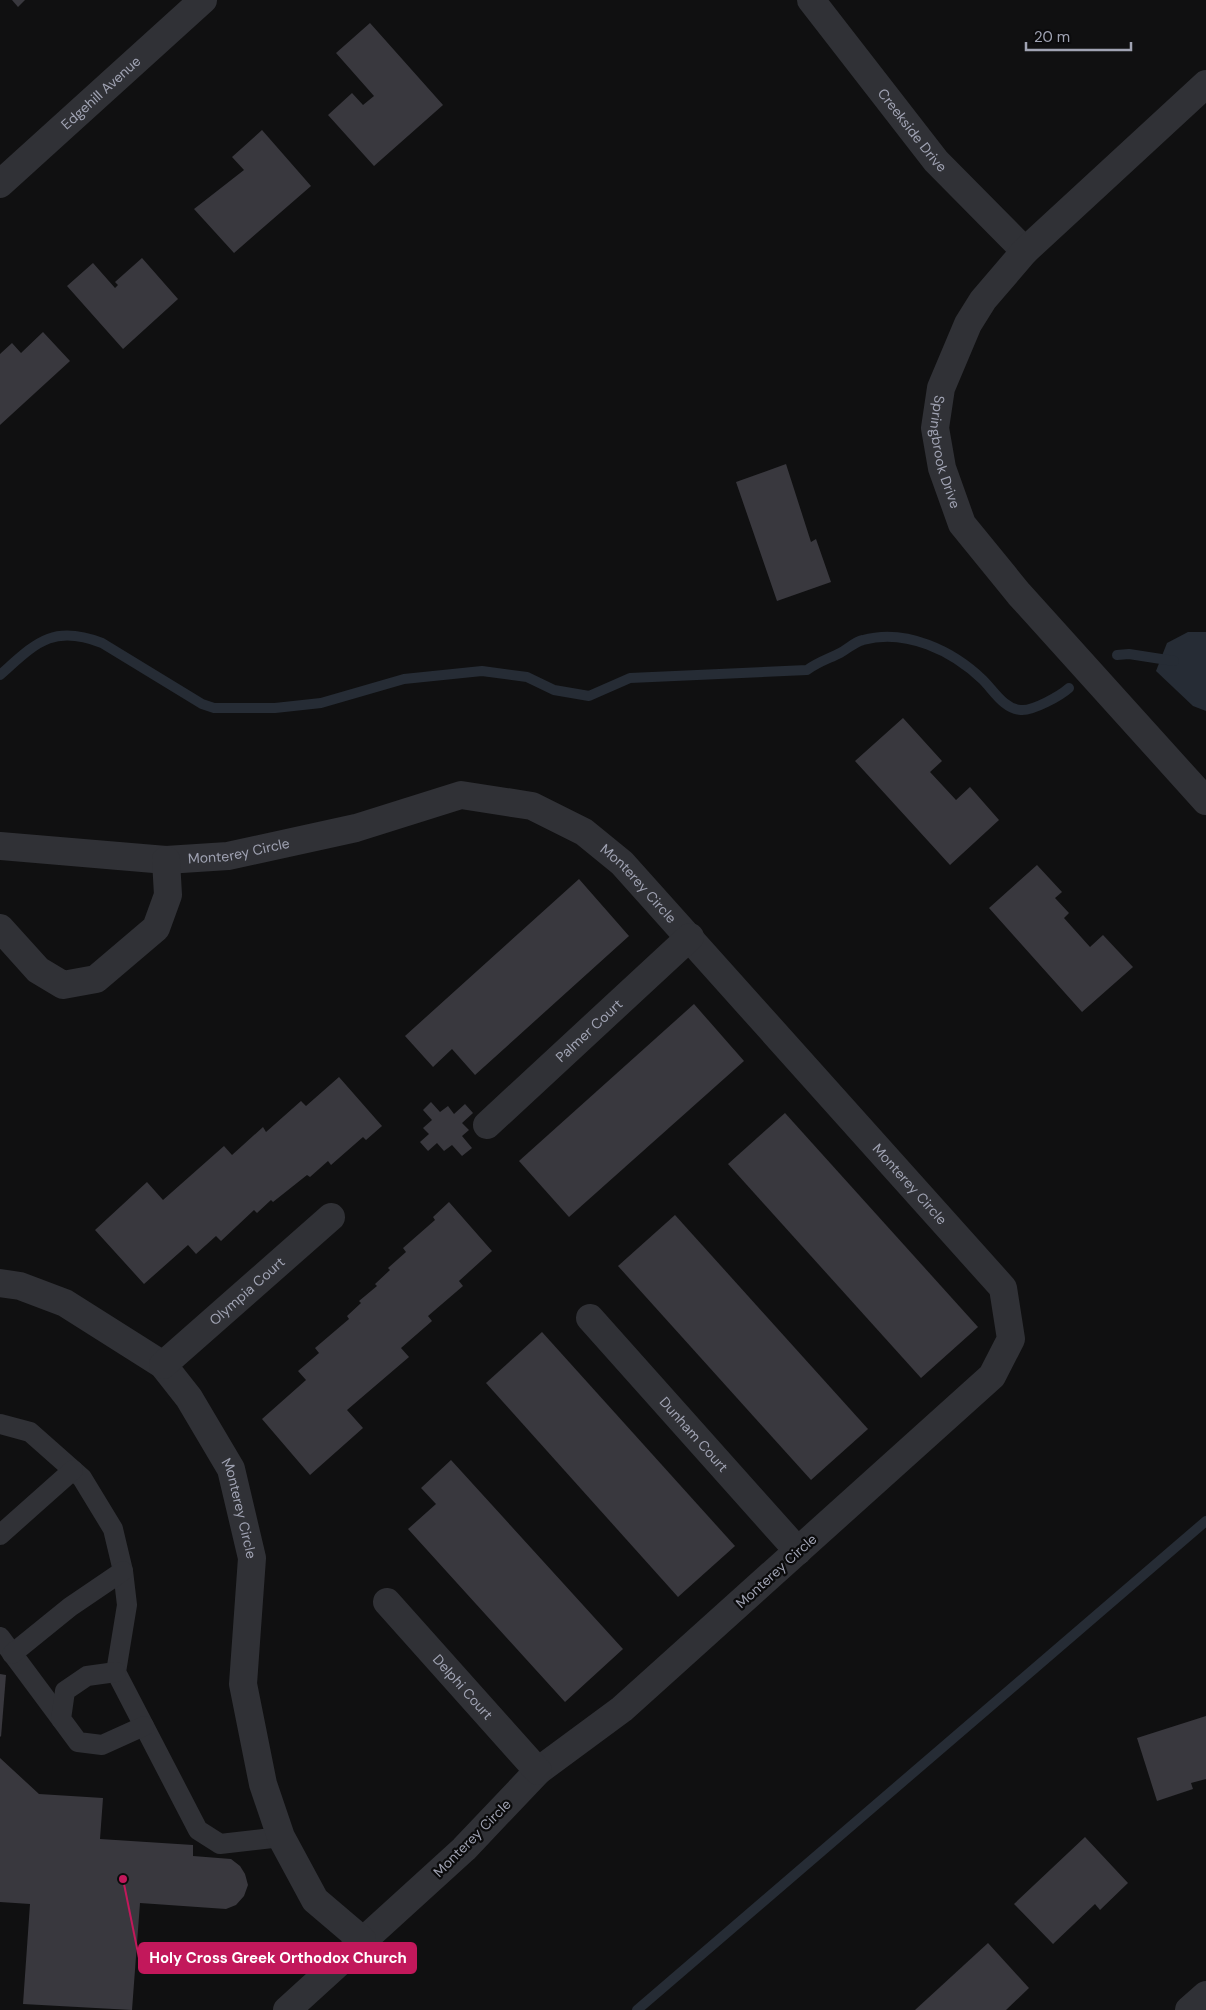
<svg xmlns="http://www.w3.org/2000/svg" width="1206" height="2010" font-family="'DM Sans',sans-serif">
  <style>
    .water { fill: #262c35 }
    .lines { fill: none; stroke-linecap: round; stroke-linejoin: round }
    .stream { stroke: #262c35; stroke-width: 10 }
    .building { fill: #39383e }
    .lane { stroke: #303136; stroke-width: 20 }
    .street { stroke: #303136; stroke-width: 28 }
    .labels { text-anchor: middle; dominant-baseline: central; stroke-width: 4.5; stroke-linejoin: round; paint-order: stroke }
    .street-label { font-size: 14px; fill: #a0a3b3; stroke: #0b0b0c }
    .leader { fill: none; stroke: #c2185b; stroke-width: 2 }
    .callout-dot { fill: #c2185b; stroke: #0b0b0c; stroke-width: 2 }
    .callout { fill: #c2185b; stroke: #c2185b; stroke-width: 2 }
    .callout-label { font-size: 15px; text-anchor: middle; font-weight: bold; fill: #fff }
  </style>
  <rect width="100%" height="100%" fill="#101011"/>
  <!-- water -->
  <polygon class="water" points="1188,632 1206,632 1206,711 1193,706 1156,671 1167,643"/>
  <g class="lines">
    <!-- stream -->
    <g class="stream">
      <polyline points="1117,655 1129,654 1174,661"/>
      <path d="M0,675C36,643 52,624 102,643L202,704L214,708H275L321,703L404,679L482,671L527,677L554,690L589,696L630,678L807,670C818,662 828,659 840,653C848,649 854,642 863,640C906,628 953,651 983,680C994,691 1004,709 1021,710C1033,711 1060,696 1069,688"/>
      <polyline points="637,2010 1206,1521"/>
    </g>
  </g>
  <!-- building -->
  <g class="building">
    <polygon points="12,0 25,0 18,7"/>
    <polygon points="370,23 443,105 374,166 328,115 352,93 363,105 374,96 336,53"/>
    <polygon points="262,130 311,186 234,253 194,209 244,170 232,157"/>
    <polygon points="142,258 178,299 123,349 67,286 93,263 115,288 118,285 115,282"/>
    <polygon points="43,332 70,361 0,425 0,354 12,343 21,353"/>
    <polygon points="786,464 811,542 816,539 831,582 777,601 736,482"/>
    <polygon points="903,718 942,761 930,772 956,800 970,787 999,820 950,865 855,761"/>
    <polygon points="1037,865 1062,892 1055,898 1069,913 1064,918 1090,947 1103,935 1133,967 1082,1012 989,908"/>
    <polygon points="579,879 629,936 475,1075 452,1049 433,1067 405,1036"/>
    <polygon points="694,1004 744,1061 569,1217 519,1161"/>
    <polygon points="339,1077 382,1126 366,1140 363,1137 331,1165 328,1161 310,1177 307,1175 273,1202 271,1200 257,1213 254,1210 221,1241 216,1236 196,1254 188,1245 144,1284 95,1230 147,1182 163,1200 224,1146 232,1155 263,1127 266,1132 301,1101 306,1106"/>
    <polygon points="431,1102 440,1112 448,1106 454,1114 465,1104 473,1113 462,1123 469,1130 462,1136 472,1148 462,1156 452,1145 444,1151 437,1143 428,1151 420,1142 429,1134 423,1128 432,1120 423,1110"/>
    <polygon points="785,1113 978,1327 921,1378 728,1164"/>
    <polygon points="449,1202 492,1251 459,1281 463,1286 428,1316 432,1321 401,1348 409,1357 347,1410 363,1428 310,1475 262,1419 306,1380 298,1371 319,1353 315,1348 349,1319 347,1316 361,1303 359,1301 377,1286 375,1284 390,1270 388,1268 406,1252 403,1248 435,1220 433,1217"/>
    <polygon points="675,1215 868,1429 811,1480 618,1266"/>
    <polygon points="542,1332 735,1546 678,1597 486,1383"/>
    <polygon points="451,1460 623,1649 565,1702 408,1529 436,1504 421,1488"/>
    <polygon points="0,1674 6,1675 1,1737 0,1736"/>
    <polygon points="1206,1716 1206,1779 1191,1783 1193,1789 1157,1801 1137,1738"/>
    <polygon points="0,1758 39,1794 103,1798 100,1839 193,1845 193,1856 231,1859 240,1866 245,1874 248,1885 244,1896 236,1905 226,1909 140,1903 132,2010 23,2004 30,1904 0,1902"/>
    <polygon points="1085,1837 1128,1883 1100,1910 1095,1904 1053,1944 1014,1904"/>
    <polygon points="988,1943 1029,1988 1006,2010 915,2010"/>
  </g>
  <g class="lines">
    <!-- lane -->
    <g class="lane">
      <polyline points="0,1424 30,1432 82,1478 113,1529 123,1571 127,1605 116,1672 198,1830 220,1844 281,1837"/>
      <polyline points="0,1535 73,1470"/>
      <polyline points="0,1637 61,1719"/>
      <polyline points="12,1654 70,1607 123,1571"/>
      <polyline points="116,1672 87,1676 65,1691 61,1719 78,1742 102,1745 144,1726"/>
    </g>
    <!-- street -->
    <g class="street">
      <path id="s1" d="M811,0L936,161L1025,251"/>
      <path id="s2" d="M1206,84L1025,251L983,300L968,324L941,388L935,428L942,468L962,524L1019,594L1206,801"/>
      <path id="s3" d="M0,184L203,0"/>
      <path id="s4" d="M0,846L166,860L228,856L356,828L461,795L532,806L584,832L622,863L1003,1288L1011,1339L992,1376L622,1709L538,1771L464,1849L287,2010"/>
      <polyline points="0,928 38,970 63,985 96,979 156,928 168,895 166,860"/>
      <path id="s5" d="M487,1125L690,937"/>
      <path id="s6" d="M0,1283L20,1286L65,1303L163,1365L189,1398L231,1469L252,1558L243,1684L263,1784L281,1837L315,1900L362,1940"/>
      <path id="s7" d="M590,1318L798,1551"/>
      <path id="s8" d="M163,1365L331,1217"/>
      <path id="s9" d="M387,1602L538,1771"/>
      <polyline points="1189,2010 1206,1995"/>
    </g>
  </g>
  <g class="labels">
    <!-- street labels -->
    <g class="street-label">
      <text stroke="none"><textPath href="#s3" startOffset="136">Edgehill Avenue</textPath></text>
      <text stroke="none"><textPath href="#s1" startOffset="165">Creekside Drive</textPath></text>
      <text stroke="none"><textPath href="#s2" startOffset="474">Springbrook Drive</textPath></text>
      <text stroke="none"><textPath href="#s4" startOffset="240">Monterey Circle</textPath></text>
      <text stroke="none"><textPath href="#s4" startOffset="675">Monterey Circle</textPath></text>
      <text stroke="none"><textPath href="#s5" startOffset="139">Palmer Court</textPath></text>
      <text stroke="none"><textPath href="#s4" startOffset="1080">Monterey Circle</textPath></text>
      <text stroke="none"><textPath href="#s8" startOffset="112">Olympia Court</textPath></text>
      <text stroke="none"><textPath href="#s7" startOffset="156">Dunham Court</textPath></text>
      <text stroke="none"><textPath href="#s6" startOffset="349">Monterey Circle</textPath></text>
      <text transform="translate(776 1571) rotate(-42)">Monterey Circle</text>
      <text stroke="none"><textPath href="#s9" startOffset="114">Delphi Court</textPath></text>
      <text transform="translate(472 1838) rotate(-45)">Monterey Circle</text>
    </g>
  </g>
  <!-- callouts -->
  <path class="leader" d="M123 1879L139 1958"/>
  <circle class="callout-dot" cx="123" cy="1879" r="5"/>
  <rect class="callout" x="139" y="1943" width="277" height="30" rx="5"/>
  <g class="callout-label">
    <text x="278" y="1963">Holy Cross Greek Orthodox Church</text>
  </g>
  <!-- scale -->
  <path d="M1026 42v8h105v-8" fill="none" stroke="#a0a3b3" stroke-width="2.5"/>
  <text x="1034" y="42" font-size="15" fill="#a0a3b3" stroke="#0b0b0c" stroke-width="4" paint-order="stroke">20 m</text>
</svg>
